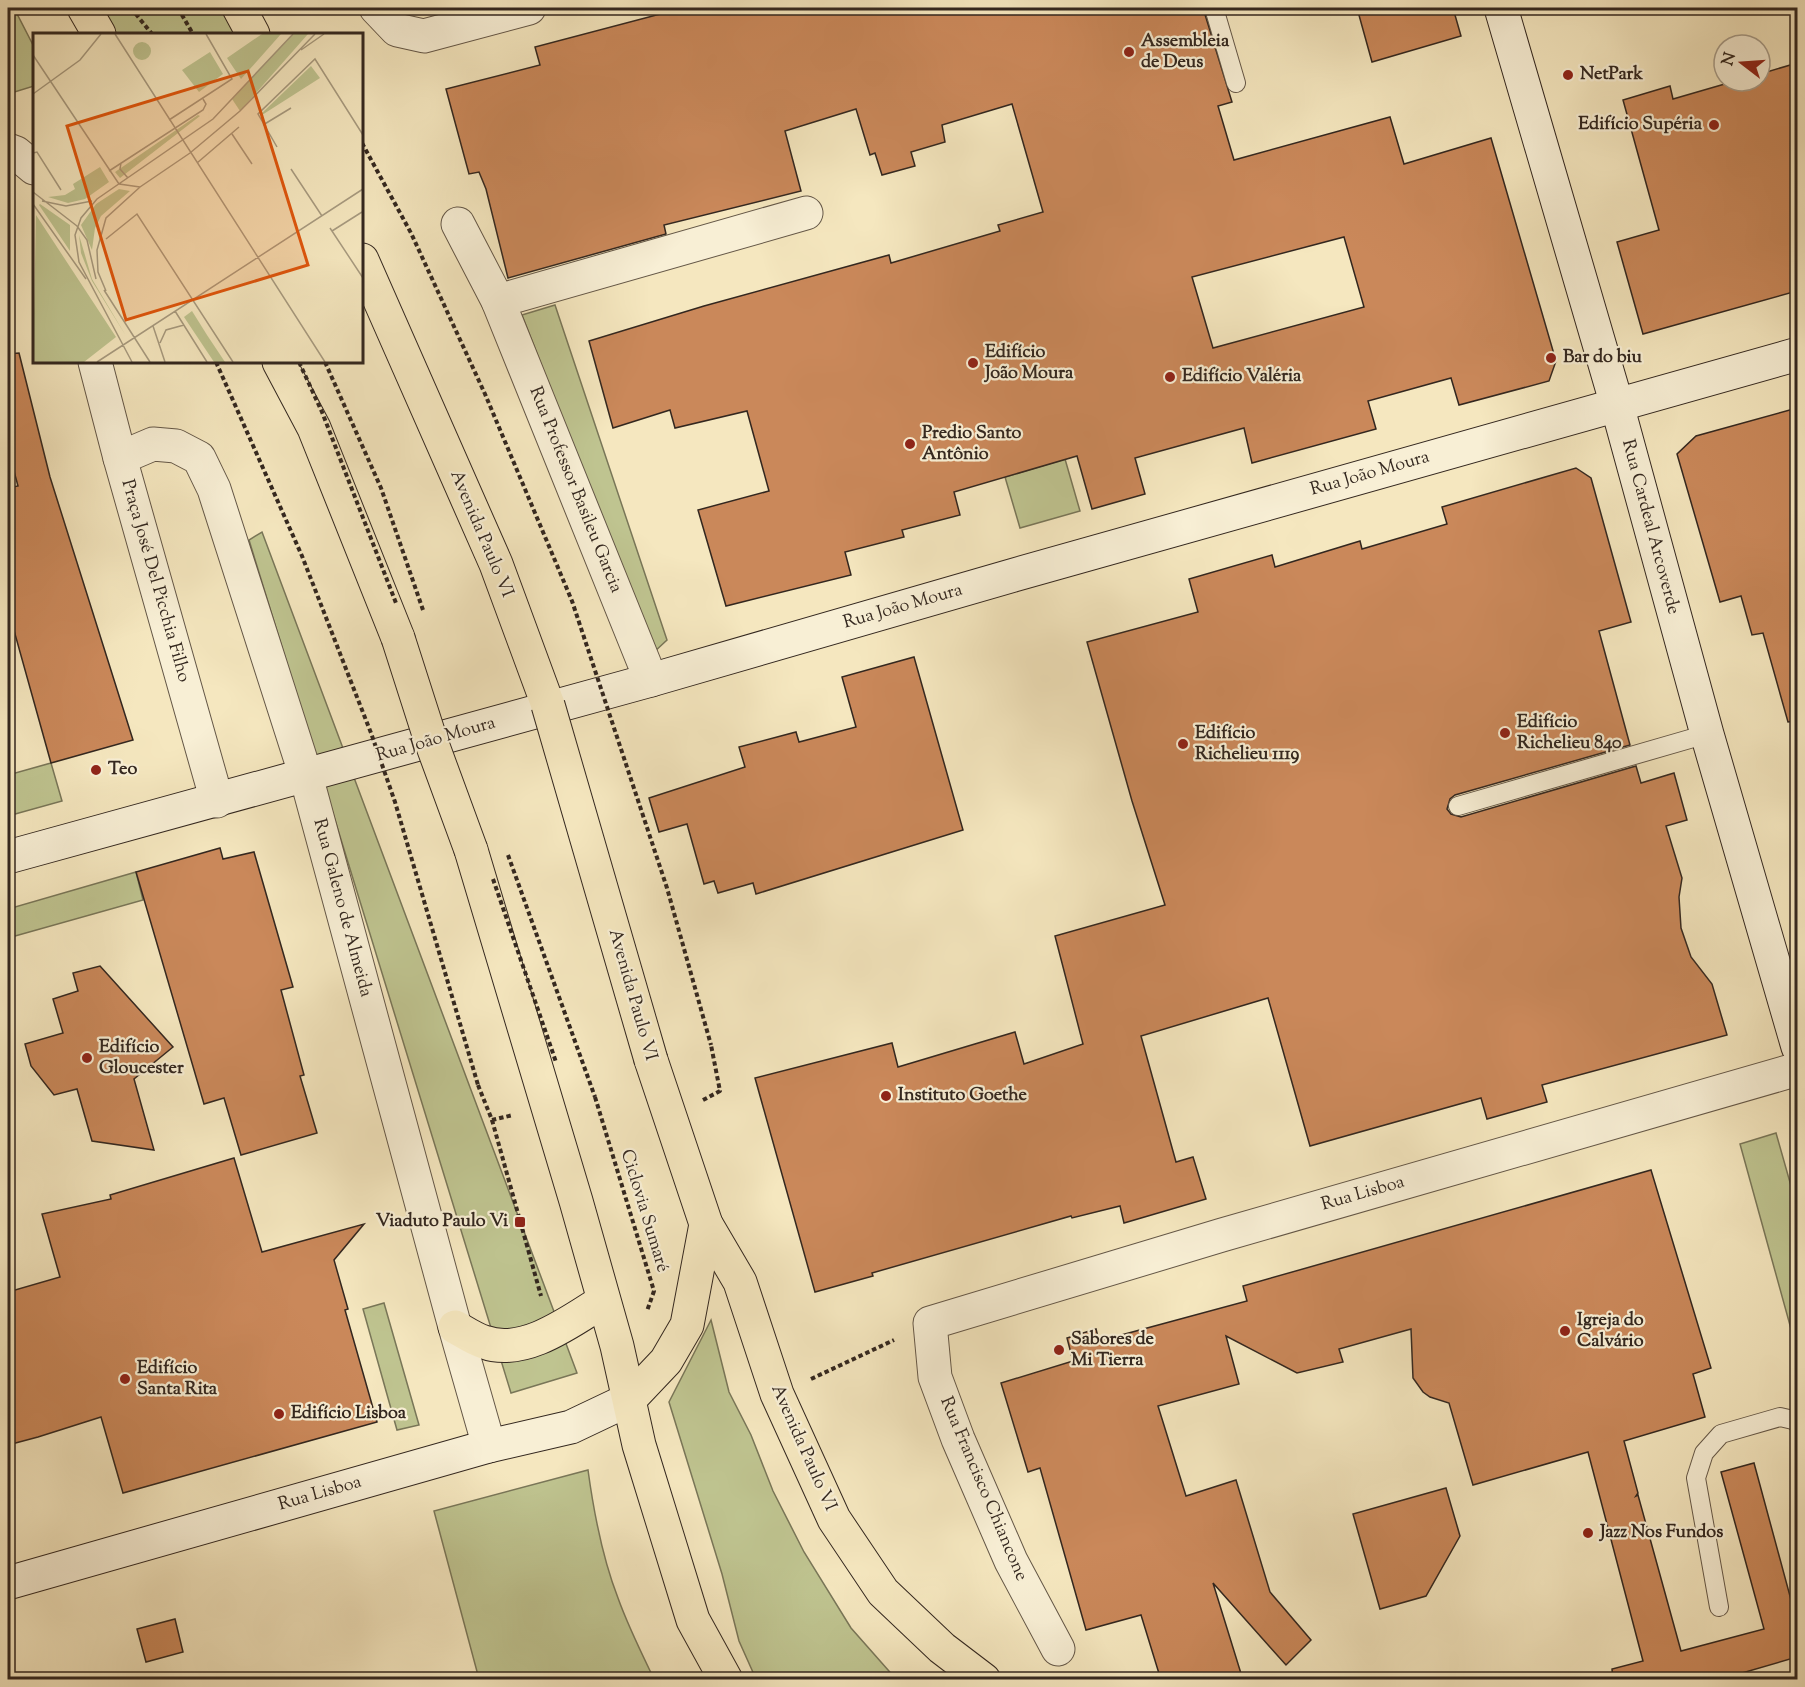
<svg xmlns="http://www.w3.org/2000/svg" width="1805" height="1687" font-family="'Sorts Mill Goudy',serif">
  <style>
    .green { fill: #bfc490; stroke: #797658; stroke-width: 1.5 }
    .building { fill: #ca885a; stroke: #33271f; stroke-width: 1.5; fill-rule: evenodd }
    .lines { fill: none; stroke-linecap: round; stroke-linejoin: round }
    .lane-casing { stroke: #645747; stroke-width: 20 }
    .street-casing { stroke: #645747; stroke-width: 35 }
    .secondary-casing { stroke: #33271f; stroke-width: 35 }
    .primary-casing { stroke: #33271f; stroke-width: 35 }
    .path { stroke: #33271f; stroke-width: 4; stroke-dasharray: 4.5 3; stroke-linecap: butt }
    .lane { stroke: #f8efd5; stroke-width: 18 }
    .street { stroke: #f8efd5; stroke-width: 33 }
    .secondary { stroke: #f8efd5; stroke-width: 33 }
    .primary { stroke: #f5e7bf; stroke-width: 33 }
    .primary-bridge-casing { stroke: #33271f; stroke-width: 35; stroke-linecap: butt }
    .path-bridge { stroke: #33271f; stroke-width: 4; stroke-dasharray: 4.5 3; stroke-linecap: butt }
    .primary-bridge { stroke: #f5e7bf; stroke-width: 33 }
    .poi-dot { fill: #8f2418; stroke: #f8efd5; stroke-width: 2 }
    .labels { text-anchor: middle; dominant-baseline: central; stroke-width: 4.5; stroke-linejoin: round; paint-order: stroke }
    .poi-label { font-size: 18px; font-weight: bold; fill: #33271f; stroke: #f8efd5; text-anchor: start }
    .street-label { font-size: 18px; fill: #33271f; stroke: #f8efd5 }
    .inset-road { fill: none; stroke: #a79a7f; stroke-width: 1.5 }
    .view { fill: #df560d; fill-opacity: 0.15; stroke: #df560d; stroke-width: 3 }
    .inset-edge { fill: none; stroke: #33271f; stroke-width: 3 }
  </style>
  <rect width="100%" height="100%" fill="#f5e7bf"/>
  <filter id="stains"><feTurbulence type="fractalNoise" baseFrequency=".00333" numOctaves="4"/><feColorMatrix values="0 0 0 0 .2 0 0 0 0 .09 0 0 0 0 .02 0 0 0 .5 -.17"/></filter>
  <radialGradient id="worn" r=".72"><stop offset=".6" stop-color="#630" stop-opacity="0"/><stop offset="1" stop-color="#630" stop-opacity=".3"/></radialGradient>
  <!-- green -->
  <g class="green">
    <polygon points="8,8 14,8 34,47 34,86 8,94"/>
    <polygon points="93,8 221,8 238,34 109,34"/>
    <polygon points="555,305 667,640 653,653 522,315"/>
    <polygon points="1065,459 1080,511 1020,528 1005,477"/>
    <polygon points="262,532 577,1373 511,1393 249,540"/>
    <polygon points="51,763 62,801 8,816 8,775"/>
    <polygon points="136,872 143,900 8,938 8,909"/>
    <polygon points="1776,1133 1797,1207 1796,1347 1740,1144"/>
    <polygon points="384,1303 419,1425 397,1430 363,1309"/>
    <polygon points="711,1320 729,1392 751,1435 773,1491 804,1552 851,1628 896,1679 756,1679 739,1641 722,1574 669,1402"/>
    <path d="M588,1470C594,1514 602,1557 618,1598C628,1626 641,1652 654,1679H479L434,1511Z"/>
  </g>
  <!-- building -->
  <g class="building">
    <path d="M683,8H1203L1232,102L1218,106L1234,160L1390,117L1404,164L1491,138L1556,361L1549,381L1459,405L1451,378L1368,401L1376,429L1252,463L1244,428L1135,458L1145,494L1092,509L1077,456L954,492L960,515L902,530L904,537L845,552L851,575L726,606L698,510L769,491L747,411L675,428L670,410L613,428L589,341L704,306L889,255L891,263L1000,231L998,225L1043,212L1012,104L942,125L945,142L911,152L915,166L882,175L875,153L870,155L856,109L785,131L801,191L664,225L666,234L508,278L486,189L479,172L469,174L446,89L540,65L535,47ZM1344,237L1364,307L1213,348L1192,277Z"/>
    <polygon points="1357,8 1453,8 1461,36 1372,62"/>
    <polygon points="1797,63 1797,291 1643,334 1617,242 1659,230 1623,100 1670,86 1673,99 1735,81 1760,81 1760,74"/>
    <polygon points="19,353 50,477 133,740 51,763 8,609 8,488 18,486 8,449 8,354"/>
    <polygon points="1797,408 1797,721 1788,722 1763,633 1752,635 1741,596 1720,602 1677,454 1696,436"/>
    <polygon points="1576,468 1591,478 1631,622 1599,631 1630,745 1455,795 1450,799 1447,809 1451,814 1461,817 1636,766 1641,783 1674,773 1687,820 1666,826 1682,878 1679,897 1681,928 1691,957 1712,984 1727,1035 1542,1085 1547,1102 1487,1119 1481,1098 1310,1146 1268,998 1141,1036 1176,1162 1193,1157 1206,1199 1124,1223 1120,1206 1072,1218 1071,1216 872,1273 873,1276 815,1292 755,1078 892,1043 898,1067 1015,1032 1024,1064 1083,1044 1055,936 1165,905 1132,801 1087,642 1198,612 1189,579 1272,555 1275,567 1360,541 1362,549 1447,524 1442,507"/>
    <polygon points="914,657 963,830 756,894 753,883 718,893 714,881 704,884 687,824 659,832 649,798 745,767 739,747 796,732 799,742 856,727 842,677"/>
    <polygon points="220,848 223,859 254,852 293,987 281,990 304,1075 300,1076 317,1133 241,1155 224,1098 204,1104 136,872"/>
    <polygon points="100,966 173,1047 134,1079 154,1150 92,1141 77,1089 54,1095 31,1066 25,1044 63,1033 53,999 78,991 73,973"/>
    <polygon points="234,1158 262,1252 364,1224 334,1260 348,1309 345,1310 377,1422 123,1493 101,1417 38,1437 8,1445 8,1292 60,1277 42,1214 111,1199 110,1195"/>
    <polygon points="1651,1170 1711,1368 1693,1374 1705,1417 1624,1441 1638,1493 1636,1496 1638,1495 1681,1651 1764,1629 1721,1472 1754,1463 1797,1622 1797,1657 1718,1680 1613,1680 1612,1669 1643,1661 1588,1452 1473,1485 1449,1403 1430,1397 1423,1392 1413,1378 1411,1329 1339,1349 1343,1362 1297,1373 1226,1336 1239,1384 1158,1406 1186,1496 1236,1480 1270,1592 1311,1640 1286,1665 1213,1583 1243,1680 1161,1680 1141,1615 1086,1630 1040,1468 1028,1472 1001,1383 1073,1361 1067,1338 1096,1329 1099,1341 1247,1301 1243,1286"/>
    <polygon points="1446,1488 1460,1536 1426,1596 1380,1609 1353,1514"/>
    <polygon points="175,1619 183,1652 146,1662 137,1629"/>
  </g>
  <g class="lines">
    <defs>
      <g id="lane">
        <polyline points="1214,8 1236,83"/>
        <polyline points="1458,806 1707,734"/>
        <polyline points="1719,1607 1696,1478 1704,1453 1721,1434 1780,1417 1793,1420 1798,1424"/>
      </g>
      <g id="street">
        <polyline points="376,8 397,30 424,36 529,8"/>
        <polyline points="8,150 16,153 34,168"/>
        <polyline points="458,224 498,301 651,680"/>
        <polyline points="498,301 806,213"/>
        <polyline points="95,362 120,458 217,801"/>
        <polyline points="120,458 153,444 176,446 199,458 214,489 306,776 455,1327 489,1446"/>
        <polyline points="1058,1649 1011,1561 958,1439 935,1377 930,1323 1222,1235 1798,1069"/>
      </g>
      <g id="secondary">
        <polyline points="1501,8 1617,405 1707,734 1798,1047"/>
        <polyline points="8,857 651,680 1014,575 1798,354"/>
        <polyline points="8,1583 489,1446 571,1427 630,1399"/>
      </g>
      <g id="primary">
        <polyline points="84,8 99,34"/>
        <polyline points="239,8 253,34"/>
        <polyline points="362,260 496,564 548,705"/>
        <polyline points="279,362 314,428 398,638"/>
        <polyline points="471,850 576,1201 617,1346 639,1445 693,1620 726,1680"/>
        <polyline points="651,1060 706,1224 740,1282 777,1394 834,1519 883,1592 942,1648 984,1680"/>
        <path d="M455,1327C464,1332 474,1339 484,1342C524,1357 571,1321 603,1301"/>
        <polyline points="630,1399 666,1361 687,1325 706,1224"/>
      </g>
    </defs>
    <!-- lane casing -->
    <use href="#lane" class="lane-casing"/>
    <!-- street casing -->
    <use href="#street" class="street-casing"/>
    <!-- secondary casing -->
    <use href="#secondary" class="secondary-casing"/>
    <!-- primary casing -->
    <use href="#primary" class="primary-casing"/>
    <!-- path -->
    <g class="path">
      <polyline points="131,8 152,34"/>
      <polyline points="178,8 193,34"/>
      <polyline points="478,1085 492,1120 513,1115"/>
      <polyline points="595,1097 654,1291 647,1311"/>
      <polyline points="703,1100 720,1091 711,1045"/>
      <polyline points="492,1120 541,1296"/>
      <polyline points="811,1379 894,1340"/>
    </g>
    <!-- lane -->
    <use href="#lane" class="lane"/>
    <!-- street -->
    <use href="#street" class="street"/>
    <!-- secondary -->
    <use href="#secondary" class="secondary"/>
    <!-- primary -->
    <use href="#primary" class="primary"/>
    <defs>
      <g id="primary-bridge">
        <polyline points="398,638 431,741 471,850"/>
        <polyline points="548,705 651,1060"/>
      </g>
    </defs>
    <!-- primary-bridge casing -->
    <use href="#primary-bridge" class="primary-bridge-casing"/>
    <!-- path-bridge -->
    <g class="path-bridge">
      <polyline points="362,143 411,233 485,394 572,601 667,888 711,1045"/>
      <polyline points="216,362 302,556 371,733 395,802 478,1085"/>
      <polyline points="299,362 322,412 396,603"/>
      <polyline points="325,362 381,488 423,610"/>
      <polyline points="508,855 595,1097"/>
      <polyline points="493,879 556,1062"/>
    </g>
    <!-- primary-bridge -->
    <use href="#primary-bridge" class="primary-bridge"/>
  </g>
  <!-- markers -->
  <g class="poi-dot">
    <circle cx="1129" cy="52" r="6"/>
    <circle cx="1568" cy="75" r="6"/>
    <circle cx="1714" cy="125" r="6"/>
    <circle cx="1551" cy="358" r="6"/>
    <circle cx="973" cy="363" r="6"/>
    <circle cx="1170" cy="377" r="6"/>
    <circle cx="910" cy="444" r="6"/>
    <circle cx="1505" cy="733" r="6"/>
    <circle cx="1183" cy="744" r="6"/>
    <circle cx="96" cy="770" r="6"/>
    <circle cx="87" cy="1058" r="6"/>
    <circle cx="886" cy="1096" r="6"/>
    <rect x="514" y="1216" width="12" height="12" rx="3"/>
    <circle cx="1565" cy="1331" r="6"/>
    <circle cx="1059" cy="1350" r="6"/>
    <circle cx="125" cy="1379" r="6"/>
    <circle cx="279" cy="1414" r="6"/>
    <circle cx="1588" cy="1533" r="6"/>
  </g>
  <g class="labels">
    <!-- poi labels -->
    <g class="poi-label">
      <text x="1141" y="42">Assembleia<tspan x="1141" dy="21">de Deus</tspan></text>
      <text x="1580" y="75">NetPark</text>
      <text x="1702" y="125" text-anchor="end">Edifício Supéria</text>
      <text x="985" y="353">Edifício<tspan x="985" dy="21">João Moura</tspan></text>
      <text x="1563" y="358">Bar do biu</text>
      <text x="1182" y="377">Edifício Valéria</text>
      <text x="922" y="434">Predio Santo<tspan x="922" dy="21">Antônio</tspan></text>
      <text x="1517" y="723">Edifício<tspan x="1517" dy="21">Richelieu 840</tspan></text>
      <text x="1195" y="734">Edifício<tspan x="1195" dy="21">Richelieu 1119</tspan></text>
      <text x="108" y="770">Teo</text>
      <text x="99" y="1048">Edifício<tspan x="99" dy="21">Gloucester</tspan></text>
      <text x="898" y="1096">Instituto Goethe</text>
      <text x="508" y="1222" text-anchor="end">Viaduto Paulo Vi</text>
      <text x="1577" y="1321">Igreja do<tspan x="1577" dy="21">Calvário</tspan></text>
      <text x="1071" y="1340">Sabores de<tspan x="1071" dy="21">Mi Tierra</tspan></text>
      <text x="137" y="1369">Edifício<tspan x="137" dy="21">Santa Rita</tspan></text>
      <text x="291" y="1414">Edifício Lisboa</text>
      <text x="1600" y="1533">Jazz Nos Fundos</text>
    </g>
    <!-- street labels -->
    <g class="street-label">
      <text transform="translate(1370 474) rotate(-16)">Rua João Moura</text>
      <text transform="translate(575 490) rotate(68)">Rua Professor Basileu Garcia</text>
      <text transform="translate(1650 527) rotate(75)">Rua Cardeal Arcoverde</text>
      <text transform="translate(481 534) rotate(67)">Avenida Paulo VI</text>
      <text transform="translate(155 581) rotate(74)">Praça José Del Picchia Filho</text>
      <text transform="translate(903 607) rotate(-16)">Rua João Moura</text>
      <text transform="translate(436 740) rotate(-16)">Rua João Moura</text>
      <text transform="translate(342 908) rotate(75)">Rua Galeno de Almeida</text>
      <text transform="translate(632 995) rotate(74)">Avenida Paulo VI</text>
      <text transform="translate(1363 1194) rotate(-16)">Rua Lisboa</text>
      <text transform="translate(644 1211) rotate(73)">Ciclovia Sumaré</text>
      <text transform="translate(803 1448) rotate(66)">Avenida Paulo VI</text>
      <text transform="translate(983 1489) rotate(67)">Rua Francisco Chiancone</text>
      <text transform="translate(320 1494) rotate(-16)">Rua Lisboa</text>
    </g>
  </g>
  <!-- overview -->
  <g transform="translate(33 33)">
    <rect width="330" height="330" fill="#f5e7bf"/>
    <path d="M229,1H248L208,46L194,25ZM260,1H275L207,78L199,66ZM100 18a9 9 0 1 1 18 0a9 9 0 1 1-18 0ZM177,19L190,41L166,59L149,37ZM278,33L287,45L229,82V80ZM165,82L167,83L87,145L82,139ZM67,134L76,149L52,166L35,170L15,164L32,162L42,156L40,151ZM86,156L97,158L68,183L62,195L59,217L48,192L63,171ZM7,171L37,192V218L6,172ZM3,182L83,304L51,329H0ZM46,202L59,246L93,303L59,248L48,220ZM159,278L174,302L192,329H181L151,284Z" fill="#bfc490"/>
    <path class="inset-road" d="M82,1L292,329M268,17L291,1M0,22L86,151M0,61L47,27L68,1M136,87L199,46L173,1M230,92L258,75M199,101L219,131M244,114L225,81L282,26L330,102M0,120L4,119L28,157M88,130L87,136L95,145M164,130L206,94M258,136L289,183M76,138L170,77L173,71L170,66M86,151L107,154M0,159L44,193M9,168L33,173L59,168M0,171L53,246M44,193L54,207L63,246M297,195L330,245M299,198L329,179M73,206L104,181L200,329M71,257L117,329M73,258L65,239L64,217L73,185L107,154L157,120L207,78L282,1M142,278L174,329M120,293L132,329M127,310L133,297L151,292M64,329L330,156M99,329L46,229L42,202L48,185L64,166L180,86L260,1"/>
    <path class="view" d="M215,38L275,232L93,287L34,93Z"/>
    <rect width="330" height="330" class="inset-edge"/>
  </g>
  <!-- margin -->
  <rect width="1805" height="1687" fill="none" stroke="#f5e7bf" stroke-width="30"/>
  <rect x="9" y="9" width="1787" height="1669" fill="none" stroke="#33271f" stroke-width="3"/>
  <rect x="15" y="15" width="1775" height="1657" fill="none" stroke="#33271f" stroke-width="1.5"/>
  <!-- north arrow -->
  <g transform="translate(1742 63) rotate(287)"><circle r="28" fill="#f8efd5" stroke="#a99f8c" stroke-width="1.5"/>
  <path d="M0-4.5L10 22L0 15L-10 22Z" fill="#8f2418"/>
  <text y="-9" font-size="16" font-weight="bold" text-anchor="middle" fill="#33271f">N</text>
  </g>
  <rect width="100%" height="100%" filter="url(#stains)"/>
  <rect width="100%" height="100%" fill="url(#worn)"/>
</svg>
